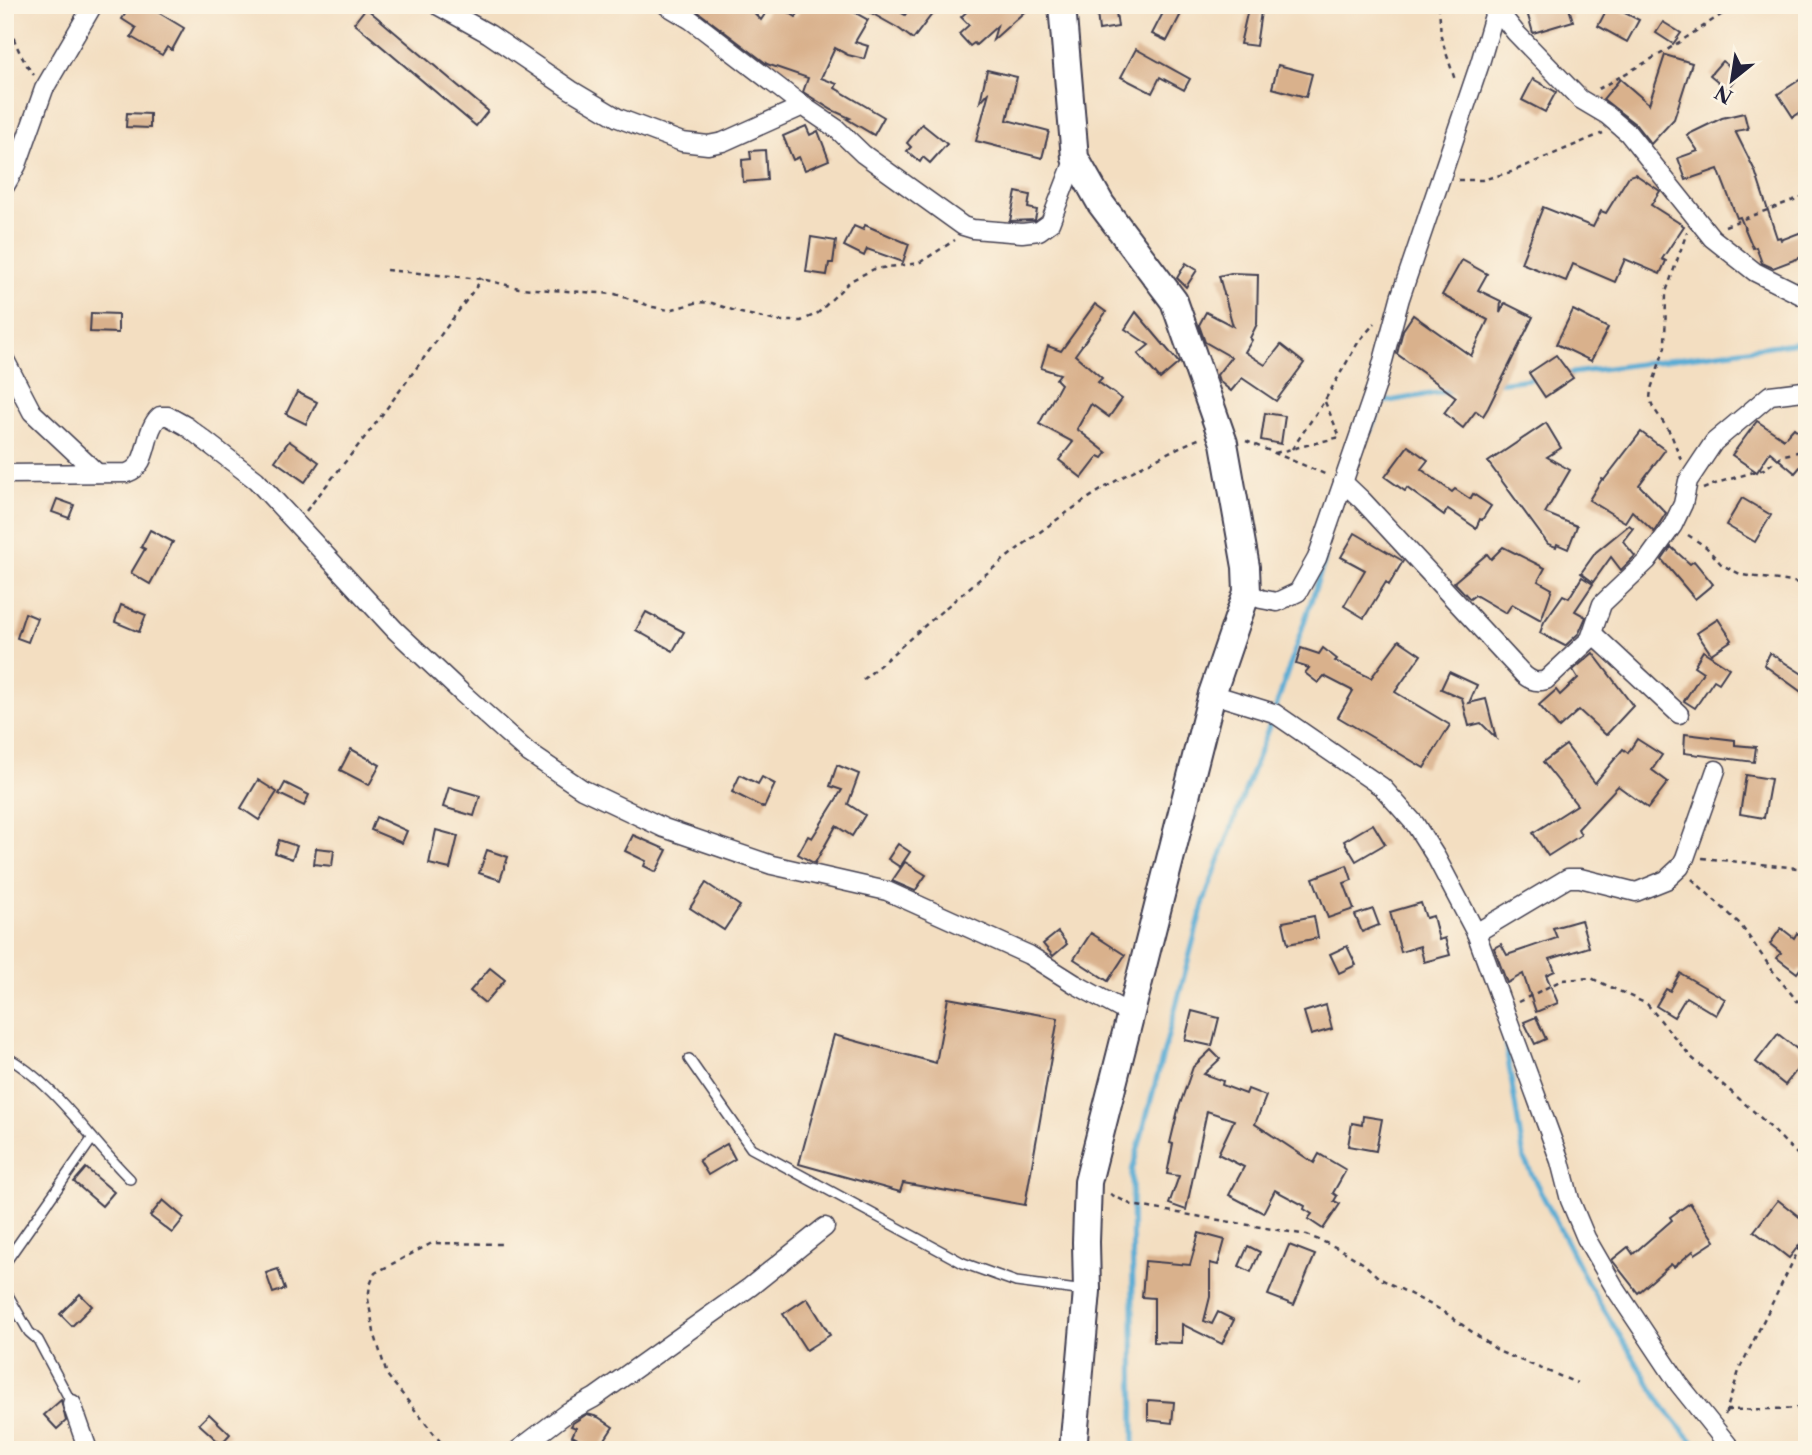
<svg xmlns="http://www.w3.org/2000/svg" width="1812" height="1455" font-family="'Libre Caslon Text',serif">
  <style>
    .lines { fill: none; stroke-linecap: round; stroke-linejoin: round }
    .stream { stroke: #58acd4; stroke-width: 5 }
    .building { fill: #d9b18c }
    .lane-casing { stroke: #413e4f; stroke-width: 12 }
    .street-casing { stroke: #413e4f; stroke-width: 21 }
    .secondary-casing { stroke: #413e4f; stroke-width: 30 }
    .path { stroke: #413e4f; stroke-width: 2.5; stroke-dasharray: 5 5; stroke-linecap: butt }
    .lane { stroke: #fff; stroke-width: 9 }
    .street { stroke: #fff; stroke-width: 18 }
    .secondary { stroke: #fff; stroke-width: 26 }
  </style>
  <rect width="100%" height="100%" fill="#fcf5e5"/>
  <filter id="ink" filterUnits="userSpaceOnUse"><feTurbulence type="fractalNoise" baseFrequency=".0143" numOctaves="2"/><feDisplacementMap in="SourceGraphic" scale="14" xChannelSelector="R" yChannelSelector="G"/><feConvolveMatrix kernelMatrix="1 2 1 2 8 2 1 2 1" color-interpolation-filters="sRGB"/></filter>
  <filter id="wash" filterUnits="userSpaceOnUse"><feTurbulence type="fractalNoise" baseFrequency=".00686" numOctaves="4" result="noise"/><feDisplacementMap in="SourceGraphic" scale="28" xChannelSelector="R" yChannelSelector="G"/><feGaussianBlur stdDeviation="1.57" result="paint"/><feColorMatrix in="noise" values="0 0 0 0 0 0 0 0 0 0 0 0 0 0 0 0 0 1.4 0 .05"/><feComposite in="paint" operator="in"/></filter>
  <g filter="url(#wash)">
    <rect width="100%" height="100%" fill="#f3dec1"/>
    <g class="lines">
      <!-- stream -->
      <g class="stream">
        <polyline points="1565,374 1807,341"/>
        <polyline points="1496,383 1538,378"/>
        <polyline points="1370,431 1383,402 1455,390"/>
        <polyline points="1503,1028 1524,1159 1587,1282 1665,1409 1700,1450"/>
        <polyline points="1134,1450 1132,1171 1204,901 1274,713 1325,559"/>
      </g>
    </g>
    <g id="blocks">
      <!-- building -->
      <g class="building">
        <polygon points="131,5 146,5 184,28 172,50 167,47 162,55 131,37 136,28 122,19"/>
        <polygon points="689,5 747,5 761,20 771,5 778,5 796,17 803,5 841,5 868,20 855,42 868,46 864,59 848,55 835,48 821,78 837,84 835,88 884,117 874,135 847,119 850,118 832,110 803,92 808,78 767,64"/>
        <polygon points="857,5 888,5 905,15 912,5 939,5 913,39 898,28"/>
        <polygon points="974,5 1032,5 993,40 997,26 976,45 974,43 970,46 959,34 969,25 961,17"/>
        <polygon points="1096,5 1115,5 1118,27 1099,30"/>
        <polygon points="1249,5 1262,5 1256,46 1240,44"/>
        <polygon points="1525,5 1568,5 1573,21 1533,33"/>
        <polygon points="1609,5 1639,20 1627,42 1598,26"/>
        <polygon points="1166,7 1181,14 1167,41 1152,34"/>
        <polygon points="366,8 488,111 476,126 354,23"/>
        <polygon points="1663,22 1681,33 1673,44 1656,33"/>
        <polygon points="1136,49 1190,79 1184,90 1160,77 1152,93 1121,77"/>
        <polygon points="1665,55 1692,63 1674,119 1651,144 1635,124 1603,99 1620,79 1649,104"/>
        <polygon points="1722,61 1739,74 1727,89 1710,75"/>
        <polygon points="1278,65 1312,74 1306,97 1272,88"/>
        <polygon points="987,70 1017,77 1007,120 1049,131 1042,158 976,141 989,92 980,102"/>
        <polygon points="1807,75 1807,108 1793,117 1778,94"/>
        <polygon points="1533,79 1556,92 1545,112 1522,100"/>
        <polygon points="127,113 150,114 150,128 126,127"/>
        <polygon points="1744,113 1748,129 1735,131 1755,171 1777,238 1780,237 1781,240 1807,230 1807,255 1773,268 1762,263 1756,247 1753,248 1740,217 1737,218 1718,169 1686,180 1678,158 1698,151 1687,135 1722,118"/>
        <polygon points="922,124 947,144 930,163 923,157 920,162 907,151 911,147 907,143"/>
        <polygon points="806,126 810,135 818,131 829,160 805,170 799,157 793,160 783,136"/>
        <polygon points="765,150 767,180 743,182 742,160 751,159 750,151"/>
        <polygon points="1635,174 1660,191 1651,205 1684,226 1662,259 1666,261 1660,274 1625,259 1615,282 1573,264 1566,281 1521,263 1543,207 1593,227 1601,211 1606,213 1629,176"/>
        <polygon points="1016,192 1030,195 1028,208 1037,210 1035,220 1010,221"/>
        <polygon points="865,225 909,244 903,262 867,249 864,256 844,246 854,226 863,230"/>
        <polygon points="811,237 836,241 833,263 829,263 827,275 806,272"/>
        <polygon points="1462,260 1487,274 1478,290 1501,301 1500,313 1505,303 1533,317 1488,408 1483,416 1476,411 1463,428 1444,413 1456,397 1397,354 1403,330 1413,315 1471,356 1488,320 1442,295"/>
        <polygon points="1186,263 1197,270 1186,287 1177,278"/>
        <polygon points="1231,273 1258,274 1257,324 1250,338 1252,340 1245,352 1265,365 1281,345 1304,363 1276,401 1242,378 1231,391 1219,381 1217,375 1231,357 1205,342 1199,325 1206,312 1233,326 1219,276"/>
        <polygon points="1095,304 1106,312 1075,355 1102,378 1098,382 1122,399 1109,417 1091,404 1077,429 1107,453 1103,458 1099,456 1082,478 1059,460 1073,442 1039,424 1061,384 1056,379 1060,374 1041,368 1048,346 1061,351"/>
        <polygon points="1573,310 1608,328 1591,361 1556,344"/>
        <polygon points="1136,312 1179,363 1160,379 1138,354 1149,345 1125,329"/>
        <polygon points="91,313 118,314 118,333 90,332"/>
        <polygon points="1556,355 1573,378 1545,397 1529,373"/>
        <polygon points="297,392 317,402 306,424 286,414"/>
        <polygon points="1265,413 1285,416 1281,444 1261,440"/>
        <polygon points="1757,421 1784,439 1794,428 1807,439 1807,459 1795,473 1770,452 1757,472 1732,455"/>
        <polygon points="1546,423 1561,448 1547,457 1570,470 1545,513 1577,526 1568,549 1557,544 1556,547 1548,544 1488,462"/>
        <polygon points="1641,432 1665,450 1639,485 1666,513 1654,532 1632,511 1625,522 1589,500 1602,479 1604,480"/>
        <polygon points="289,441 319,462 305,482 275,461"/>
        <polygon points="1408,446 1428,460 1421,469 1452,492 1455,489 1470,499 1473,494 1491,506 1482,520 1480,519 1476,528 1448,509 1444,515 1407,488 1405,491 1385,477"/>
        <polygon points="1742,498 1771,515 1755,542 1726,525"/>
        <polygon points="57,499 74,505 69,518 52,512"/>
        <polygon points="1629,525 1633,528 1623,541 1635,556 1621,570 1611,557 1593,582 1581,573 1596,552"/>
        <polygon points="150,530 173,542 150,584 131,573 145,549 141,547"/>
        <polygon points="1355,533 1403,561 1389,585 1386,582 1364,618 1344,606 1365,570 1341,557"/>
        <polygon points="1503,547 1545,568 1538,581 1552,589 1541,620 1512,604 1506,613 1475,595 1470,599 1454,582 1487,554 1491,559"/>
        <polygon points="1671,547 1690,564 1694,561 1713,584 1695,599 1662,560"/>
        <polygon points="1582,577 1593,584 1575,611 1586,617 1579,633 1565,646 1540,633 1544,622 1563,595 1569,598"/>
        <polygon points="121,605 146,615 139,632 115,622"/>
        <polygon points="646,612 684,632 673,651 636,630"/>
        <polygon points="25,613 37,618 28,642 17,638"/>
        <polygon points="1718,619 1732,640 1711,654 1697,633"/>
        <polygon points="1399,640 1421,655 1395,692 1450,725 1424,768 1338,717 1353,691 1324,676 1318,683 1305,673 1309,668 1296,664 1301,648 1319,654 1323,648 1337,659 1335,661 1371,678"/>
        <polygon points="1703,651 1729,668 1719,683 1714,680 1695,708 1684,701 1703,672 1694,666"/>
        <polygon points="1593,653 1633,706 1606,735 1579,710 1559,728 1539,705 1556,690 1560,695 1578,678 1573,670"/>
        <polygon points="1770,653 1807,677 1807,696 1764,665"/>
        <polygon points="1449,672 1477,685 1469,703 1486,699 1496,738 1481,723 1469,726 1462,698 1441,689"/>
        <polygon points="1685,734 1735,740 1735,745 1756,747 1754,762 1684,753"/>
        <polygon points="1637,739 1662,755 1652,770 1668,782 1648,808 1618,786 1578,829 1581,835 1548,856 1533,833 1577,805 1543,762 1566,745 1595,783 1623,749 1628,753"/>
        <polygon points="351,749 380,765 369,785 340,770"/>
        <polygon points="837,765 859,774 848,804 865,815 852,836 836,826 815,863 812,862 798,854 808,836 812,838 842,790 830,786"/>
        <polygon points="740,775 758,784 762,777 775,784 764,808 732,792"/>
        <polygon points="1746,775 1771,779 1764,818 1740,814"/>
        <polygon points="258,780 277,792 259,820 241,808"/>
        <polygon points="285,783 309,795 304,806 279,794"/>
        <polygon points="449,787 480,796 474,816 443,807"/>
        <polygon points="376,817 407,831 402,843 371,830"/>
        <polygon points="1373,824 1385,844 1356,861 1344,841"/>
        <polygon points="436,830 458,836 450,869 429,864"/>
        <polygon points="633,835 667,850 656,872 644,866 646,861 625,851"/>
        <polygon points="279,840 297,846 292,859 275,853"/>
        <polygon points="898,844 910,852 900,867 888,859"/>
        <polygon points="316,848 334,850 332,866 314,864"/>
        <polygon points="487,850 508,857 500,880 479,873"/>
        <polygon points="905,862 926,875 915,891 892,881"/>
        <polygon points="1347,865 1352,880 1344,883 1354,909 1328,918 1313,878"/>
        <polygon points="706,883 740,906 724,930 690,908"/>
        <polygon points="1421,903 1426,918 1433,916 1439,940 1445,938 1450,955 1424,962 1420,946 1401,952 1390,912"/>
        <polygon points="1373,909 1379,925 1362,932 1355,915"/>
        <polygon points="1314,916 1318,938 1288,944 1283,922"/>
        <polygon points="1581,920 1589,947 1550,959 1555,971 1546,975 1558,1003 1536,1012 1523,974 1507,983 1494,948 1501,944 1507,955 1557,938 1553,928"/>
        <polygon points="1781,928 1794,938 1797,933 1807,941 1807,974 1800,969 1797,973 1777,958 1781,953 1770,944"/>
        <polygon points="1058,932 1067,944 1053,956 1043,944"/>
        <polygon points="1091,933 1125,955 1108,981 1074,959"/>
        <polygon points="1347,946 1356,965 1339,973 1330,954"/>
        <polygon points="490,968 505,980 485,1003 470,991"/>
        <polygon points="1680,973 1725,999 1716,1015 1686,997 1674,1017 1656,1006 1666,989 1670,991"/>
        <polygon points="948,998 1058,1018 1025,1205 903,1183 900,1192 799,1164 834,1035 936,1063"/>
        <polygon points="1326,1005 1332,1029 1311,1035 1304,1012"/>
        <polygon points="1192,1011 1219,1018 1212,1046 1185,1040"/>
        <polygon points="1536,1017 1546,1039 1535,1044 1524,1022"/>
        <polygon points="1778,1034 1807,1057 1785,1085 1756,1062"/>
        <polygon points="1211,1050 1220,1059 1204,1074 1223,1081 1222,1085 1246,1094 1248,1089 1266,1096 1255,1124 1314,1163 1319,1154 1346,1170 1333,1193 1337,1196 1334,1201 1340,1204 1323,1229 1308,1219 1312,1214 1304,1209 1305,1206 1275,1190 1263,1213 1229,1195 1244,1167 1218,1154 1234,1120 1207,1111 1186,1210 1169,1204 1179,1176 1167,1174 1173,1144 1170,1143 1178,1110 1193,1067"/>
        <polygon points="1363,1116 1382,1119 1376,1151 1348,1146 1352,1123 1362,1125"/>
        <polygon points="727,1144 735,1159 708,1175 699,1160"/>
        <polygon points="86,1168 114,1192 102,1206 74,1182"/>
        <polygon points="163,1200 184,1218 172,1233 150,1216"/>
        <polygon points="1778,1200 1807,1223 1807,1235 1789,1258 1754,1231"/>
        <polygon points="1690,1203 1715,1241 1695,1254 1693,1251 1674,1267 1671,1264 1638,1293 1612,1260 1628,1247 1633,1254 1672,1220 1670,1217"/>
        <polygon points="1199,1233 1225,1240 1218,1265 1210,1263 1210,1297 1204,1321 1212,1324 1218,1312 1234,1320 1222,1344 1182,1324 1182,1343 1154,1342 1154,1298 1142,1297 1145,1261 1190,1265"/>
        <polygon points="1289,1245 1315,1255 1294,1305 1268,1295"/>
        <polygon points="1248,1246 1260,1252 1251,1272 1239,1266"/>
        <polygon points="278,1269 285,1289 273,1293 266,1273"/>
        <polygon points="80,1294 92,1306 72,1326 60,1314"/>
        <polygon points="807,1298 830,1335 806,1350 783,1314"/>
        <polygon points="61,1400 66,1421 57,1429 44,1415"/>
        <polygon points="1148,1400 1174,1402 1172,1423 1148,1420"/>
        <polygon points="209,1414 230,1434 221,1444 199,1424"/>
        <polygon points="587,1414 598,1417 613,1427 598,1450 572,1436 576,1428 571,1426 573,1423"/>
      </g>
    </g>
  </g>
  <g filter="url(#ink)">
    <use href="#blocks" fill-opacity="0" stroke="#413e4f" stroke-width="2"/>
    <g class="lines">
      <defs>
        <g id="lane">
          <path d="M5,1056C56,1084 89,1139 130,1179"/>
          <polyline points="689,1059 751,1148 963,1263 1016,1282 1085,1291"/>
          <polyline points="5,1263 92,1139"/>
          <polyline points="5,1290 29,1332 38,1340 72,1404"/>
        </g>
        <g id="street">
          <polyline points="437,5 489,34 571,90 618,118 682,142 708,145 723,142 803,106"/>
          <polyline points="666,5 691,20 803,106 837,129 863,154 963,226 973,229 1022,233 1039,231 1050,223 1075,158"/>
          <polyline points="1496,8 1515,32 1580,99 1607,115 1628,133 1712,238 1755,272 1807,298"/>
          <polyline points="5,186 17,165 44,89 93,5"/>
          <polyline points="5,360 32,412 97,473"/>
          <path d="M5,474L127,473C151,465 142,432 160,416H168L186,426L256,480L395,630L462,693L529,753L582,789L664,828L772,865L887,891L1029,955L1075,984L1130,1014"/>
          <path d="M1343,482L1362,500L1524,675C1531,681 1537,683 1546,680L1590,639L1602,604L1647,561L1673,525L1683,504L1688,481L1714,442L1770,395L1803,391L1807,389"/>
          <polyline points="1247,592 1261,599 1277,602 1298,592 1317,558 1376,387 1400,298 1480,63 1497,5"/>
          <polyline points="1593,634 1679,714"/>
          <polyline points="1212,694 1274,713 1382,787 1415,824 1436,857 1476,933 1560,1161 1570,1200 1586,1238 1615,1288 1679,1384 1732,1450"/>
          <polyline points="1476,933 1568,878 1580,878 1636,892 1666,880 1680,867 1685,858 1716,770"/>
          <polyline points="72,1404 88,1450"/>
          <polyline points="518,1450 568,1412 594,1398 750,1287 825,1227"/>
        </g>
        <polyline id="secondary" points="1062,5 1075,158 1101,204 1174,301 1224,443 1246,567 1247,592 1212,694 1088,1182 1086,1242 1087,1291 1073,1450"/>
      </defs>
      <!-- lane casing -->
      <use href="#lane" class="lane-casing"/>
      <!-- street casing -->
      <use href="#street" class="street-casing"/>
      <!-- secondary casing -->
      <use href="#secondary" class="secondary-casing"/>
      <!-- path -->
      <g class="path">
        <polyline points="1439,5 1441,37 1455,80"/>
        <path d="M5,9C10,31 19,57 34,75"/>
        <polyline points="1598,89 1664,52 1736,5"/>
        <polyline points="1458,180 1482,180 1511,172 1603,133"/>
        <polyline points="1725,226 1807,195"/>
        <polyline points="386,270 482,279 519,288 615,294 653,307 669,310 699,302 712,303 741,313 777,321 801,321 818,313 850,281 874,269 919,263 955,240"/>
        <polyline points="1325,402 1340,437"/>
        <polyline points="1246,441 1327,475"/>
        <polyline points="1292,449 1325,400 1359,341 1375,323"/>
        <polyline points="1275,453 1340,437"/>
        <polyline points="1681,460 1671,434 1653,407 1650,399 1651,389 1665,347 1666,292 1687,232"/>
        <polyline points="1703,489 1720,482 1764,469 1784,455 1807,450"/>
        <polyline points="306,511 373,427 482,279"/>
        <polyline points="1688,535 1706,547 1722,565 1742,575 1807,584"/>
        <path d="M863,680C963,592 1077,488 1201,438"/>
        <polyline points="1702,858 1807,869"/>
        <polyline points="1692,879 1740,924 1775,974 1798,1002"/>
        <polyline points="1518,1002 1562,980 1591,978 1647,1004 1691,1057 1759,1116 1807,1164"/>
        <polyline points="1110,1194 1132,1205 1307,1235 1340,1249 1364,1264 1379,1278 1443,1311 1500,1352 1577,1383"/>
        <polyline points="1726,1410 1807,1408"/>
        <polyline points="1725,1415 1740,1368 1807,1233"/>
        <polyline points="447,1450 387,1375 374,1332 368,1299 370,1285 375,1273 432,1243 503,1244"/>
      </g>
      <!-- lane -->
      <use href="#lane" class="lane"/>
      <!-- street -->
      <use href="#street" class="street"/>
      <!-- secondary -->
      <use href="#secondary" class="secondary"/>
    </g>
  </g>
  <!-- margin -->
  <rect width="1812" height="1455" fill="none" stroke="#fcf5e5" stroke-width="28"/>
  <!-- north arrow -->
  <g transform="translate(1732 80) rotate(210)" stroke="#fcf5e5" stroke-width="5" paint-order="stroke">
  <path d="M0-5L12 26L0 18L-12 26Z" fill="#22223b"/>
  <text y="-10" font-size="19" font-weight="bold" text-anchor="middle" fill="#22223b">N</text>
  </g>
</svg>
